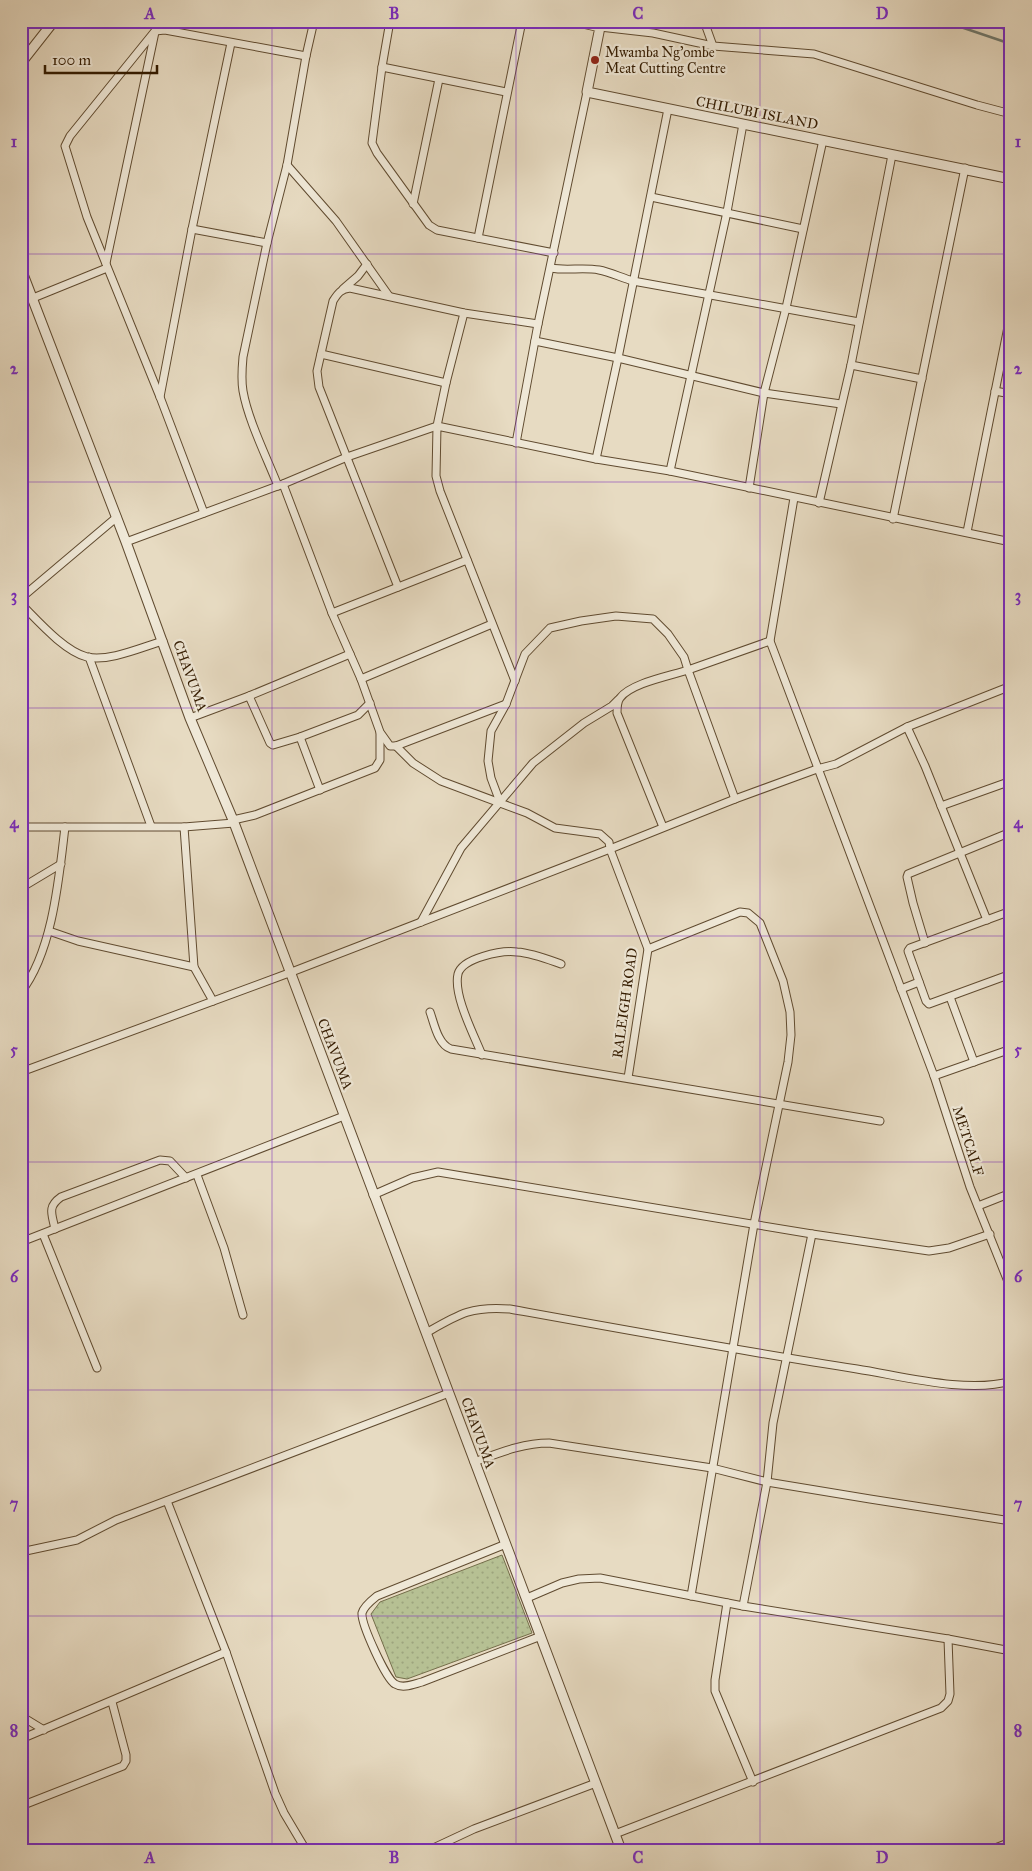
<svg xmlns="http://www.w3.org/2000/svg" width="1032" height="1871" font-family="'IM FELL Great Primer',serif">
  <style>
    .grass { fill: url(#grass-dots); stroke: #746e4a }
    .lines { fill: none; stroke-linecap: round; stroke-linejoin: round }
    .stream { stroke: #707a70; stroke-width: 2.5 }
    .minor-casing { stroke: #604b30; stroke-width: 9 }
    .tertiary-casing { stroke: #604b30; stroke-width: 11 }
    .minor { stroke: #efe8d7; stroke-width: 7 }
    .tertiary { stroke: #efe8d7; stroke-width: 9 }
    .grid { fill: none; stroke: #7b2cbf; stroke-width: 1; stroke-opacity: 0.55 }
    .poi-dot { fill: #8f2418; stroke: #efe8d7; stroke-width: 2 }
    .labels { text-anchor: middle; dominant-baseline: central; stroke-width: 4.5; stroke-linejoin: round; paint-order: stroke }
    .poi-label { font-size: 14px; fill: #331b00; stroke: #efe8d7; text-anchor: start }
    .street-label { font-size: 14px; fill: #331b00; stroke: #efe8d7 }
    .neatline { fill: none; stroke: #7b2cbf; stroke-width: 2 }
    .grid-label { font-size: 16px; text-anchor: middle; font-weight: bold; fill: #7b2cbf }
  </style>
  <defs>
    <pattern id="grass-dots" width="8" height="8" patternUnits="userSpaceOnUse" patternTransform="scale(1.25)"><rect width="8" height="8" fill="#b6c093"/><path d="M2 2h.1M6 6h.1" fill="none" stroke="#9da47d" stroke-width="1.8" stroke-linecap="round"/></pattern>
  </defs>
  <rect width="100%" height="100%" fill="#e7dbc2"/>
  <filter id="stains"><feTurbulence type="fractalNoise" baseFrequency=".004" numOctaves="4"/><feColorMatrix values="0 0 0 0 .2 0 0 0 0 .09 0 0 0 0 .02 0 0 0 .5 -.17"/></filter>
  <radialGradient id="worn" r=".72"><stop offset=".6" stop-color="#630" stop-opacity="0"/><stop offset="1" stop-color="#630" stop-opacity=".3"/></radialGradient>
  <!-- grass -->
  <polygon class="grass" points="502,1555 532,1633 407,1679 396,1677 371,1614 380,1602"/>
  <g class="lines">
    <!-- stream -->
    <g class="stream">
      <polyline points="943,21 1011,44"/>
      <polyline points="982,21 1011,31"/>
    </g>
    <defs>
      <g id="minor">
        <polyline points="390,21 382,67 372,143 377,153 429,225 437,230 554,253"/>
        <polyline points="602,21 600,27 653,33 713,46 814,54 977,105 1011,114"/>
        <polyline points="704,21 713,46"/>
        <polyline points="382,67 506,92"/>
        <polyline points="287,165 336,221 389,296"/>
        <polyline points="651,197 803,229"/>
        <polyline points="413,204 439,79"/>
        <polyline points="192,229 267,243"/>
        <polyline points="478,238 522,21"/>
        <polyline points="106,263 155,32"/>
        <path d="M551,268C567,271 583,267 599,270C610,272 622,278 633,281L859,322"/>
        <polyline points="343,289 358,276 367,264"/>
        <polyline points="33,298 107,268"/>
        <polyline points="535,341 618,358 764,393 841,404"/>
        <polyline points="321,354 446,383"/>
        <polyline points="851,365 922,379"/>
        <polyline points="995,391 1011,394"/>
        <polyline points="160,397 192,229 231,43"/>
        <polyline points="516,443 538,324 587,92"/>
        <polyline points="596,459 618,358 668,109"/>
        <polyline points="670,471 727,212 743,124"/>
        <polyline points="283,484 332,613 361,679 380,732 390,746 396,746 506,704"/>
        <path d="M278,486C267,458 248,420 243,391C241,380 242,368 243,357L267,243L287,165L306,56L314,21"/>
        <polyline points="749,488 764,393 786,308 823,140"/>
        <polyline points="794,498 770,641 934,1076 970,1187 1011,1289"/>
        <polyline points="819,503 851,365 892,155"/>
        <polyline points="204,513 160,397 87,217 65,146 70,136 155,31 165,30 306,56"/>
        <polyline points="893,519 965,168"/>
        <polyline points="967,532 1011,312"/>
        <polyline points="126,542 283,484 347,457 437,426 446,383 464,313"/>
        <path d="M398,587L319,387L317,371L333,301C338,293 341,289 350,288L464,313L538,324"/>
        <polyline points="21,598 117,517"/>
        <path d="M21,604C38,621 64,651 87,657C109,662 142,647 163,641"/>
        <polyline points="332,613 467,560"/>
        <polyline points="89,657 151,826"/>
        <polyline points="361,679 492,624"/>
        <polyline points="515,681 440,491 436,476 437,426 596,459 670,471 1011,542"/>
        <polyline points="249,696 270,743 273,745 300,737 358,715 370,703"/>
        <polyline points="190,718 249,696 350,654"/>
        <polyline points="907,727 925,766 987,920"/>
        <polyline points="300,737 320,790"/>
        <polyline points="735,799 688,670 770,641"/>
        <path d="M500,802L491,778L488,761L491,731L506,704L525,654L550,628L581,621L616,616L653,619L668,634L684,657L688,670C670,676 631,683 620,698C617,702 617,708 617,713L663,827"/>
        <polyline points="941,806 1011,781"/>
        <polyline points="233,820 255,815 375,768 380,760 380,733"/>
        <polyline points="21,827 184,827 234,823"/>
        <polyline points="184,827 194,967 213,1001"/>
        <polyline points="21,888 61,864"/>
        <polyline points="1011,911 910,948 908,951 926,1001 929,1004 1011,974"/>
        <polyline points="421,922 461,848 533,763 584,723 612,706 618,700"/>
        <polyline points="49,931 78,941 194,967"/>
        <polyline points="925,943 913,903 907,877 908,874 1011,832"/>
        <polyline points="648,949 740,912 748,913 760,923 783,981 790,1012 791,1035 788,1062 754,1224 691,1596"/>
        <polyline points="901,989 919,982"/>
        <path d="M21,992C53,951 59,877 65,827"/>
        <polyline points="950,997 974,1062"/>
        <path d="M430,1012C434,1023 438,1045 451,1049L880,1121"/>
        <path d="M482,1055C474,1035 453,995 458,974C462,958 502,950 517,952C532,953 547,959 561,964"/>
        <polyline points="21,1072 289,973 610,849 609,842 600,834 555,828 527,813 441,781 413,763 396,746"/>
        <polyline points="934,1076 1011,1049"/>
        <polyline points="628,1078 648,949 610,849 735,799 817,769 836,764 907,727 1011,686"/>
        <polyline points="197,1175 224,1248 243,1315"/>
        <polyline points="373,1195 412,1178 438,1172 812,1234 929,1251 949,1248 990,1234"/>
        <polyline points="978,1206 1011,1193"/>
        <path d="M55,1229C52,1214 47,1207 61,1197L160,1160L170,1161L186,1178"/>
        <polyline points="43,1234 97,1368"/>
        <polyline points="21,1242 344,1116"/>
        <path d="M426,1333C459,1314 471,1306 510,1309C626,1330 741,1351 857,1369C902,1376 968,1394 1011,1381"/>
        <path d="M474,1462C499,1453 523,1443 549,1443L712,1468L767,1482L870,1499L1011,1521"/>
        <polyline points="167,1501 226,1652 275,1793 284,1813 306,1850"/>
        <path d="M506,1544L377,1596C372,1600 364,1606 362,1613C361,1624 386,1679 395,1684C403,1689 414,1684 422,1682L541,1636"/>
        <polyline points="21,1552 77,1540 116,1520 449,1393"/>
        <polyline points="527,1598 562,1583 579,1579 600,1578 743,1606 948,1639 1011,1651"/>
        <polyline points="727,1603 715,1680 715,1691 753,1782"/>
        <polyline points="743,1606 767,1482 773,1423 812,1234"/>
        <polyline points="21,1716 44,1730"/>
        <polyline points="21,1739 226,1652"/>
        <polyline points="21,1806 123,1766 126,1761 126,1755 112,1702"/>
        <polyline points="615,1834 941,1708 948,1701 950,1694 948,1639"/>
        <polyline points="429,1850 474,1829 596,1783"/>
      </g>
      <g id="tertiary">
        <polyline points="574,21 600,27 587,92 1011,179"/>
        <polyline points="21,63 54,21"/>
        <polyline points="21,269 126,542 190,718 233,820 621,1850"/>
        <polyline points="993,1850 1011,1843"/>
      </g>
    </defs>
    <!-- minor casing -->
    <use href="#minor" class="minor-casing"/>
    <!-- tertiary casing -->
    <use href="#tertiary" class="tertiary-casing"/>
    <!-- minor -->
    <use href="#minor" class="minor"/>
    <!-- tertiary -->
    <use href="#tertiary" class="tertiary"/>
  </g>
  <!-- grid -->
  <path class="grid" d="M272,21V1850M516,21V1850M760,21V1850M21,254H1011M21,482H1011M21,708H1011M21,936H1011M21,1162H1011M21,1390H1011M21,1616H1011"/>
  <!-- markers -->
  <circle class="poi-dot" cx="595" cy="60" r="5"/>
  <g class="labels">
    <!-- poi labels -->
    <g class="poi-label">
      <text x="605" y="52">Mwamba Ng'ombe<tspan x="605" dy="16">Meat Cutting Centre</tspan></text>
    </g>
    <!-- street labels -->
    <g class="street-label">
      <text transform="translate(757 113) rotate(11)">CHILUBI ISLAND</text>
      <text transform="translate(190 676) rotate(70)">CHAVUMA</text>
      <text transform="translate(625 1003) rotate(-82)">RALEIGH ROAD</text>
      <text transform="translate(335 1054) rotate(69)">CHAVUMA</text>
      <text transform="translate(968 1141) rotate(72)">METCALF</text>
      <text transform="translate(478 1433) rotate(70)">CHAVUMA</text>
    </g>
  </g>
  <!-- margin -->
  <rect width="1032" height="1871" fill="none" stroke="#e7dbc2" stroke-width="55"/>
  <!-- scale -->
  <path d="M45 65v8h112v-8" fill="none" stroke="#331b00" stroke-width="2.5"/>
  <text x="52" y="65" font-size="15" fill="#331b00" stroke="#efe8d7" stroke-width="4" paint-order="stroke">100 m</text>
  <rect x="28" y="28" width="976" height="1816" class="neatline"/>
  <g class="grid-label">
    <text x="150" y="19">A</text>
    <text x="394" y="19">B</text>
    <text x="638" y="19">C</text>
    <text x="882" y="19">D</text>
    <text x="14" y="147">1</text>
    <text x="1018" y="147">1</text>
    <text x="14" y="374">2</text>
    <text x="1018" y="374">2</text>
    <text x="14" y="601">3</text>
    <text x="1018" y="601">3</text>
    <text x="14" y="828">4</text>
    <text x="1018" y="828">4</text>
    <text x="14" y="1055">5</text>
    <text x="1018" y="1055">5</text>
    <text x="14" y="1282">6</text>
    <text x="1018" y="1282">6</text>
    <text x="14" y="1509">7</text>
    <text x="1018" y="1509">7</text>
    <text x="14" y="1736">8</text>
    <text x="1018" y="1736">8</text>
    <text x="150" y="1863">A</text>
    <text x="394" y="1863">B</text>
    <text x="638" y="1863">C</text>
    <text x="882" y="1863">D</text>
  </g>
  <rect width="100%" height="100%" filter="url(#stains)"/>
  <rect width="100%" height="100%" fill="url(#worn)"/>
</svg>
